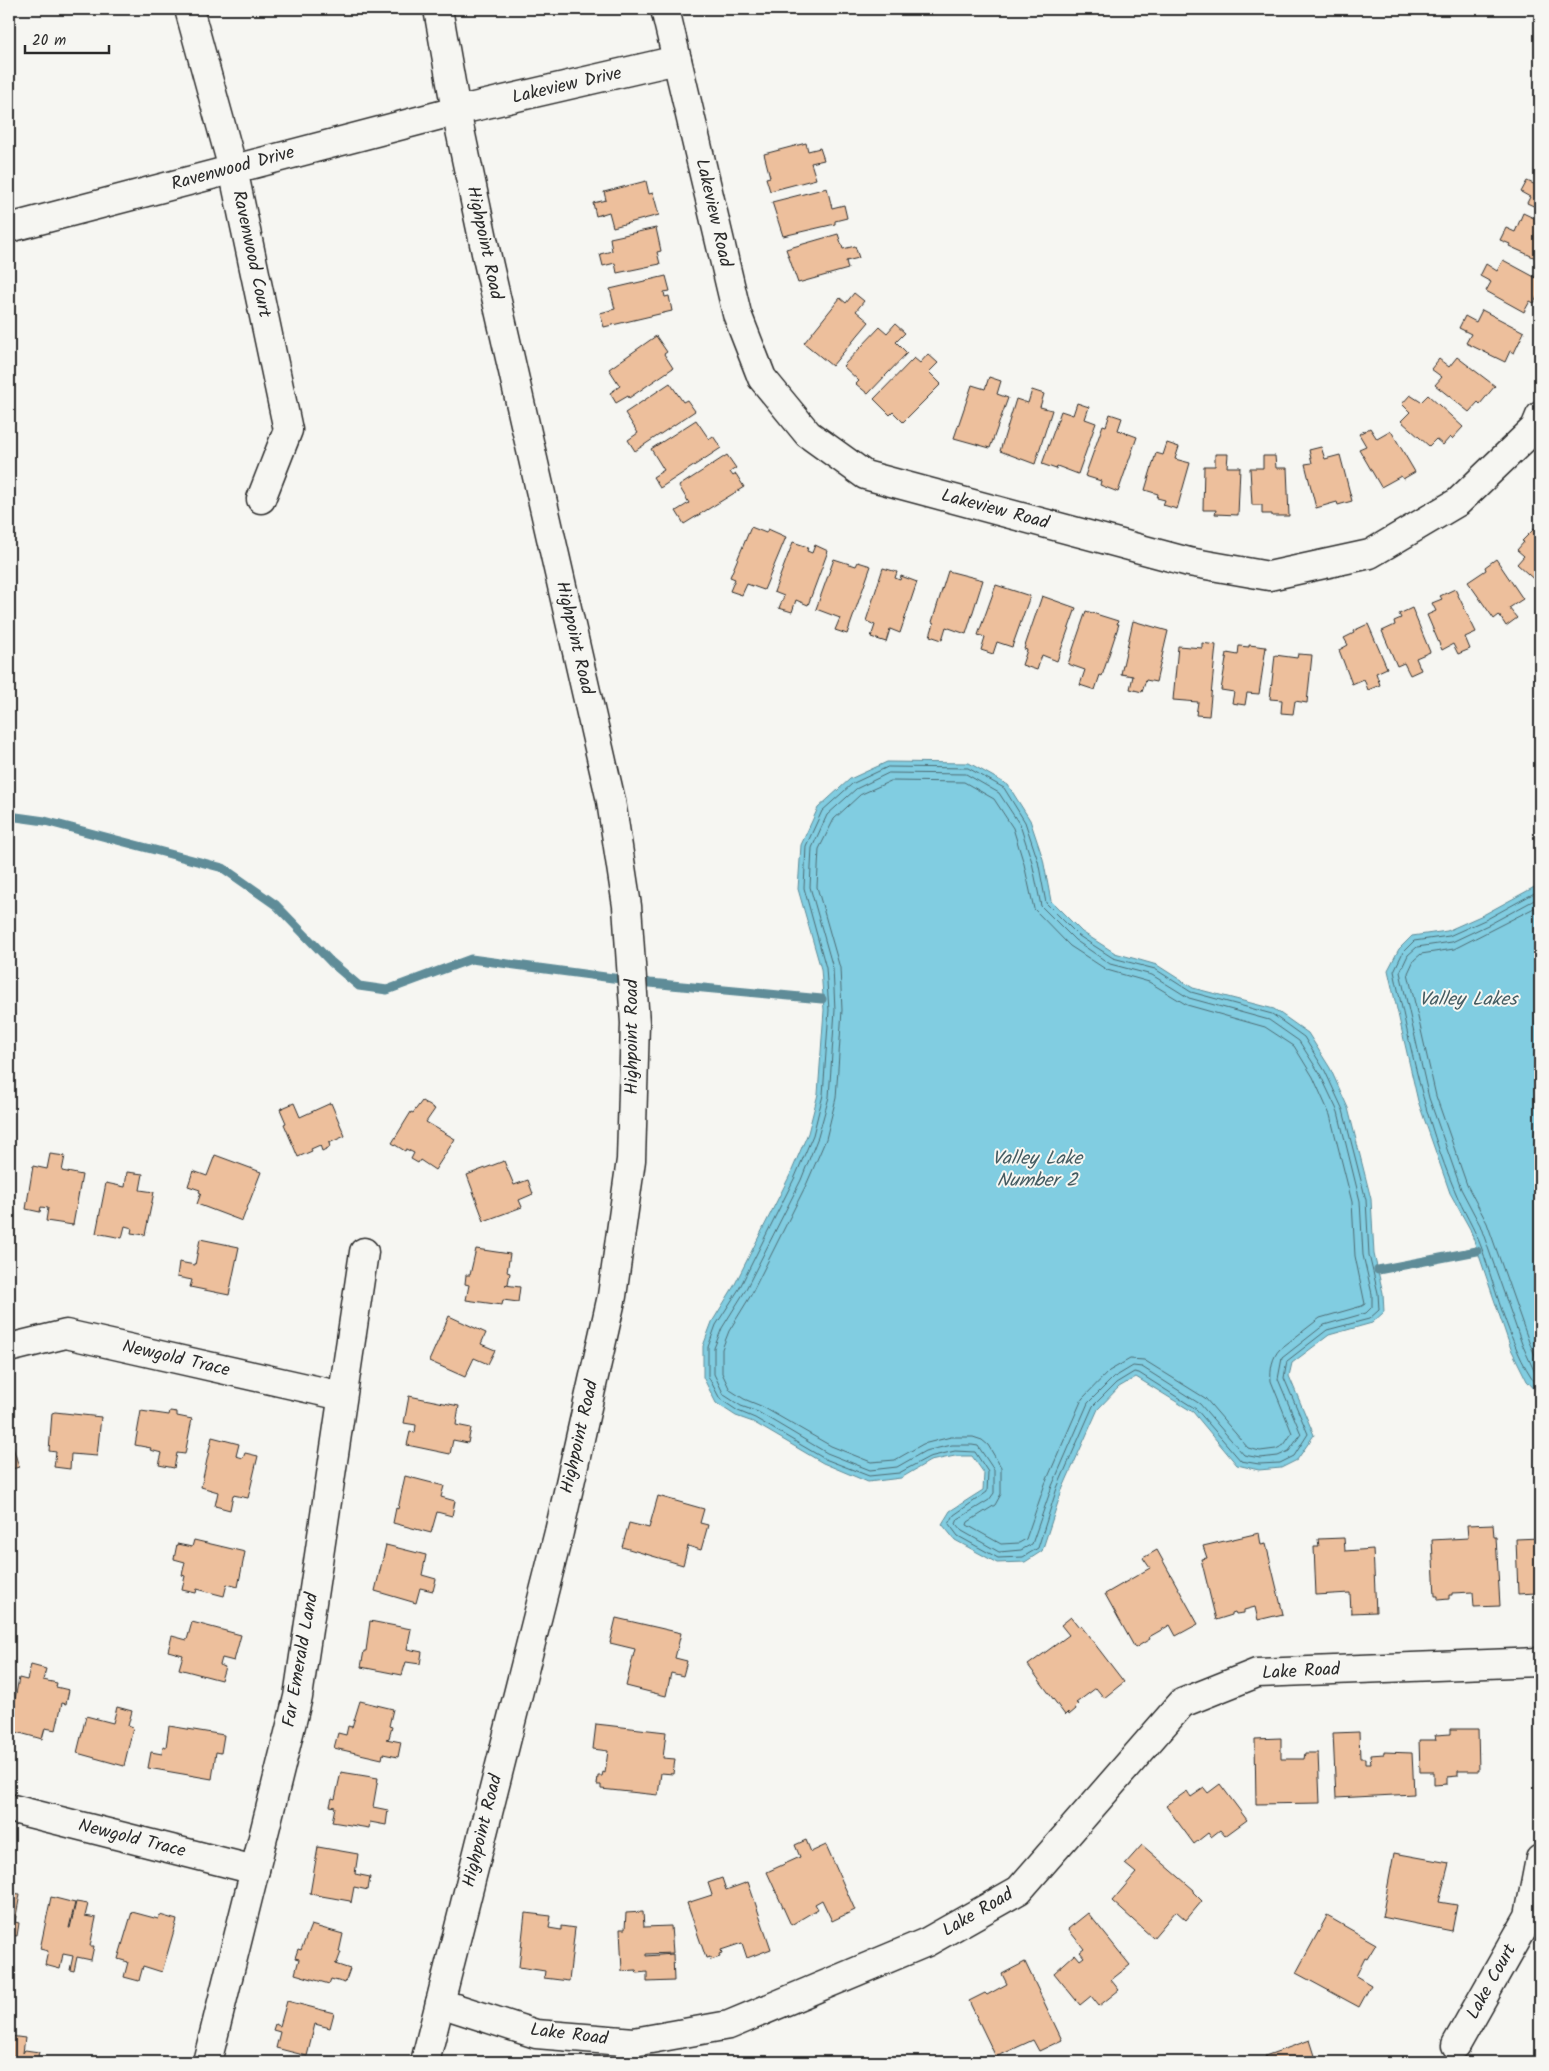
<svg xmlns="http://www.w3.org/2000/svg" width="1549" height="2071" font-family="Kalam,sans-serif">
  <style>
    .water { fill: #81cde1; stroke: #5f8c98 }
    .lines { fill: none; stroke-linecap: round; stroke-linejoin: round }
    .shore { stroke: #4d6c74; stroke-width: 1 }
    .stream { stroke: #5f8c98; stroke-width: 9 }
    .building { fill: #edbf9c; stroke: #2b2b2b }
    .minor-casing { stroke: #2b2b2b; stroke-width: 31 }
    .minor { stroke: #f6f6f2; stroke-width: 28 }
    .labels { text-anchor: middle; dominant-baseline: central; stroke-width: 4; stroke-linejoin: round; paint-order: stroke }
    .street-label { font-size: 18px; fill: #2b2b2b; stroke: #f6f6f2 }
    .water-label { font-size: 19px; font-style: italic; fill: #455c62; stroke: #f6f6f2 }
  </style>
  <rect width="100%" height="100%" fill="#f6f6f2"/>
  <filter id="ink" filterUnits="userSpaceOnUse"><feTurbulence type="fractalNoise" baseFrequency=".02" numOctaves="2"/><feDisplacementMap in="SourceGraphic" scale="10" xChannelSelector="R" yChannelSelector="G"/><feConvolveMatrix kernelMatrix="1 2 1 2 8 2 1 2 1" color-interpolation-filters="sRGB"/></filter>
  <g filter="url(#ink)">
    <!-- water -->
    <g class="water">
      <polygon points="887,762 969,763 1008,785 1030,820 1043,859 1051,901 1082,932 1115,953 1157,965 1193,988 1274,1009 1308,1033 1330,1068 1348,1108 1371,1199 1374,1254 1383,1293 1384,1312 1372,1323 1329,1335 1292,1363 1289,1376 1314,1435 1297,1460 1281,1468 1259,1470 1237,1465 1193,1412 1136,1377 1119,1387 1098,1409 1062,1490 1042,1551 1025,1562 997,1563 955,1540 942,1524 950,1511 983,1490 984,1473 972,1456 955,1456 930,1461 901,1478 868,1482 823,1463 753,1422 736,1416 716,1403 703,1377 703,1346 712,1322 734,1286 790,1175 808,1133 818,1094 824,1010 821,969 798,889 801,845 818,808 850,779"/>
      <polygon points="1540,884 1540,1395 1527,1381 1511,1349 1470,1229 1450,1193 1418,1101 1388,970 1399,949 1412,936 1447,931 1485,914"/>
    </g>
    <g class="lines">
      <!-- shore -->
      <g class="shore">
        <polygon points="888,767 968,768 1004,788 1025,822 1038,861 1046,903 1079,936 1113,958 1155,969 1191,992 1272,1014 1304,1037 1325,1071 1343,1110 1366,1200 1369,1255 1378,1293 1379,1310 1369,1319 1327,1330 1287,1361 1284,1378 1308,1434 1294,1456 1280,1463 1259,1464 1241,1461 1196,1409 1139,1373 1134,1372 1116,1383 1093,1406 1057,1488 1038,1548 1023,1557 998,1558 958,1536 949,1524 954,1515 987,1492 988,1472 975,1452 955,1451 929,1457 899,1473 869,1476 825,1459 755,1418 738,1411 720,1399 708,1376 708,1347 716,1325 739,1289 795,1177 813,1135 823,1095 829,1010 826,968 804,888 806,846 822,811 852,784"/>
        <polygon points="889,773 966,774 999,793 1020,825 1032,862 1041,906 1075,940 1110,964 1152,975 1189,998 1269,1020 1299,1041 1320,1074 1338,1112 1360,1201 1363,1255 1372,1294 1372,1307 1366,1313 1324,1325 1282,1358 1278,1379 1301,1434 1289,1451 1278,1456 1260,1458 1244,1455 1200,1404 1142,1367 1133,1366 1113,1378 1088,1403 1052,1486 1032,1544 1021,1550 999,1552 962,1531 956,1524 958,1519 989,1500 994,1493 994,1470 978,1446 972,1445 952,1445 925,1451 897,1467 870,1470 827,1453 758,1412 741,1406 724,1395 714,1374 714,1348 722,1328 745,1291 801,1180 818,1137 829,1097 835,1010 833,968 810,887 812,848 827,815 856,789"/>
        <path d="M891,781L964,782L994,799L1013,828L1024,864L1034,909L1070,946L1107,970L1149,982L1187,1005L1265,1027L1294,1046L1313,1077L1330,1115L1352,1202L1355,1256L1365,1304L1362,1306L1320,1318L1280,1349C1272,1357 1270,1370 1271,1381L1292,1433L1284,1445L1276,1449L1260,1451L1248,1448L1205,1398L1144,1360L1130,1359L1109,1371L1082,1399L1045,1484L1026,1539L1019,1543L1001,1544L967,1525L968,1522L995,1505L1001,1494V1467L988,1445L982,1440L973,1437H951L923,1444L895,1460L871,1462L831,1446L761,1406L744,1399L730,1390L722,1373V1349L729,1331L751,1295L807,1183L826,1139L836,1098L842,1010L840,968L817,887L819,849L834,819L860,795Z"/>
        <path d="M1540,890L1487,919L1449,936L1414,941L1403,952L1394,971C1410,1045 1425,1121 1455,1191C1463,1211 1474,1227 1482,1249C1495,1287 1514,1361 1540,1388"/>
        <polyline points="1540,897 1490,924 1452,942 1417,947 1408,955 1400,972 1429,1098 1461,1189 1480,1225 1522,1344 1536,1375 1540,1379"/>
        <polyline points="1540,905 1454,949 1421,954 1414,960 1408,973 1436,1096 1467,1185 1487,1223 1529,1342 1540,1366"/>
      </g>
      <!-- stream -->
      <g class="stream">
        <polyline points="9,816 45,821 223,868 276,905 331,962 359,986 387,990 471,959 650,983 822,999"/>
        <polyline points="1378,1270 1477,1251"/>
      </g>
    </g>
    <!-- building -->
    <g class="building">
      <polygon points="806,143 808,151 820,148 824,160 811,163 816,179 770,191 766,178 770,177 764,154"/>
      <polygon points="1540,177 1540,209 1527,203 1530,197 1521,192 1527,181 1536,185"/>
      <polygon points="646,181 649,194 653,193 659,215 613,227 609,212 596,216 593,203 606,200 604,192"/>
      <polygon points="827,188 832,208 844,205 847,218 835,221 835,224 783,236 772,202"/>
      <polygon points="1523,213 1540,221 1540,260 1509,246 1510,244 1500,240 1506,228 1515,232"/>
      <polygon points="656,228 661,251 657,252 660,264 617,273 615,263 603,266 600,254 612,251 610,238"/>
      <polygon points="838,234 843,249 855,246 859,258 846,261 848,269 798,283 786,249"/>
      <polygon points="1503,260 1540,280 1540,291 1534,303 1530,301 1524,312 1486,291 1491,282 1480,276 1486,264 1497,271"/>
      <polygon points="666,276 670,291 664,292 665,297 669,296 672,311 604,327 600,313 615,309 610,289"/>
      <polygon points="854,293 864,301 856,311 869,322 832,366 804,343 840,298 846,303"/>
      <polygon points="1482,310 1524,332 1514,353 1510,351 1505,362 1466,343 1471,334 1459,328 1465,316 1476,322"/>
      <polygon points="895,324 905,333 896,342 907,353 868,394 856,384 859,381 843,366 880,327 887,333"/>
      <polygon points="656,336 667,352 664,354 673,368 629,398 628,396 616,403 610,393 620,386 609,369"/>
      <polygon points="928,354 938,363 929,372 941,384 903,422 893,412 890,415 874,399 914,358 920,363"/>
      <polygon points="1457,357 1495,386 1480,404 1478,402 1469,412 1435,385 1442,377 1431,369 1439,359 1449,367"/>
      <polygon points="989,377 1001,381 997,394 1008,398 990,448 954,438 972,385 985,389"/>
      <polygon points="670,383 683,402 687,400 695,411 635,451 628,440 638,433 625,413"/>
      <polygon points="1032,390 1044,394 1040,407 1052,410 1035,464 1000,451 1016,399 1028,403"/>
      <polygon points="1410,395 1421,402 1428,395 1463,427 1452,439 1450,437 1443,445 1436,439 1429,446 1401,421 1410,412 1402,404"/>
      <polygon points="1077,403 1089,407 1085,419 1096,423 1078,474 1057,466 1056,469 1042,464 1061,411 1073,415"/>
      <polygon points="1110,414 1122,418 1118,430 1137,437 1118,492 1100,485 1101,481 1085,476 1103,425 1106,426"/>
      <polygon points="696,420 709,439 713,436 721,448 660,488 653,477 664,470 651,449"/>
      <polygon points="1370,428 1377,439 1391,431 1415,472 1403,479 1401,476 1381,487 1359,449 1366,446 1359,434"/>
      <polygon points="1167,443 1179,447 1175,459 1190,463 1177,509 1163,505 1165,500 1157,498 1158,494 1145,490 1156,453 1163,455"/>
      <polygon points="1321,447 1325,459 1340,455 1352,501 1338,505 1337,502 1316,508 1305,464 1312,463 1309,450"/>
      <polygon points="1215,454 1228,454 1227,467 1240,467 1238,515 1215,514 1216,510 1203,510 1204,466 1215,466"/>
      <polygon points="727,455 736,468 730,472 733,476 736,474 744,487 684,524 676,511 689,503 679,486"/>
      <polygon points="1263,456 1275,456 1276,468 1287,468 1289,516 1272,516 1272,514 1262,514 1262,505 1252,505 1250,468 1263,468"/>
      <polygon points="751,527 766,533 768,529 786,537 764,590 747,584 742,595 730,591 735,579 730,577"/>
      <polygon points="1534,529 1540,535 1540,585 1517,564 1524,556 1517,550 1524,542 1522,541"/>
      <polygon points="793,542 808,547 807,551 812,553 815,545 828,551 808,605 796,600 792,612 779,608 784,596 774,592"/>
      <polygon points="834,559 856,566 858,562 871,566 847,634 835,630 840,618 816,609"/>
      <polygon points="1496,559 1523,599 1509,608 1517,618 1506,626 1499,615 1494,619 1468,582 1486,570 1485,567"/>
      <polygon points="883,568 897,572 895,578 900,580 901,576 917,582 900,633 890,629 886,642 871,637 875,625 866,621"/>
      <polygon points="948,571 983,580 966,634 946,627 942,640 930,636 934,623 932,622"/>
      <polygon points="996,585 1030,596 1012,647 997,642 993,654 981,650 985,637 978,635"/>
      <polygon points="1455,589 1476,632 1465,637 1470,649 1458,654 1453,644 1442,650 1427,615 1436,611 1432,603 1442,599 1440,596"/>
      <polygon points="1042,596 1076,608 1057,661 1042,655 1037,670 1022,665 1027,650 1024,649"/>
      <polygon points="1412,608 1430,652 1416,658 1421,670 1410,675 1404,663 1397,666 1382,631 1395,625 1394,621 1401,618 1399,614"/>
      <polygon points="1086,611 1118,621 1117,624 1119,624 1102,676 1100,675 1095,690 1080,685 1085,670 1068,664"/>
      <polygon points="1133,621 1168,631 1156,682 1146,680 1142,692 1130,689 1133,676 1121,674"/>
      <polygon points="1368,624 1387,668 1376,673 1380,685 1368,690 1364,679 1352,684 1339,650 1348,645 1344,638 1354,633 1353,631"/>
      <polygon points="1202,643 1216,645 1209,716 1196,715 1198,702 1173,700 1178,646 1202,648"/>
      <polygon points="1249,645 1266,647 1259,694 1247,693 1245,705 1232,703 1234,692 1221,690 1227,653 1238,655 1239,646 1249,647"/>
      <polygon points="1298,654 1312,655 1307,703 1295,701 1293,714 1281,713 1282,700 1270,699 1275,655 1297,658"/>
      <polygon points="422,1101 435,1109 426,1122 455,1139 435,1170 420,1160 418,1163 411,1159 414,1153 406,1149 405,1151 392,1143 411,1112 413,1113"/>
      <polygon points="294,1103 300,1117 331,1103 345,1136 329,1143 330,1147 322,1151 320,1145 311,1149 312,1151 298,1157 284,1124 286,1123 280,1109"/>
      <polygon points="50,1154 65,1156 62,1171 82,1175 73,1225 46,1221 48,1208 41,1207 40,1212 26,1209 33,1166 47,1169"/>
      <polygon points="215,1155 261,1172 242,1221 197,1204 201,1193 199,1192 200,1190 188,1186 193,1171 207,1176"/>
      <polygon points="504,1161 514,1185 528,1180 533,1194 519,1200 522,1207 484,1221 467,1175"/>
      <polygon points="127,1172 143,1174 140,1190 154,1192 145,1235 131,1233 132,1228 125,1226 122,1238 96,1233 106,1183 125,1187"/>
      <polygon points="200,1239 239,1247 229,1295 190,1287 192,1280 177,1277 179,1262 195,1265"/>
      <polygon points="476,1249 510,1254 507,1272 510,1273 508,1284 505,1285 520,1287 518,1302 503,1300 502,1305 466,1300 469,1285 465,1284 466,1275 470,1275"/>
      <polygon points="449,1316 486,1333 481,1344 495,1350 488,1364 474,1358 465,1377 429,1361"/>
      <polygon points="409,1396 459,1406 456,1425 471,1428 468,1443 453,1440 450,1454 407,1445 410,1432 415,1433 416,1425 404,1423"/>
      <polygon points="141,1411 169,1415 170,1411 177,1412 177,1416 192,1419 185,1454 177,1453 174,1468 159,1465 162,1453 150,1450 151,1448 135,1445"/>
      <polygon points="55,1412 101,1417 97,1456 71,1454 70,1469 54,1467 56,1452 49,1451 52,1413"/>
      <polygon points="9,1434 19,1467 9,1470"/>
      <polygon points="212,1437 239,1444 236,1456 243,1458 245,1453 258,1456 248,1498 233,1495 230,1510 215,1506 218,1492 201,1487"/>
      <polygon points="405,1476 444,1486 441,1497 455,1501 452,1516 437,1512 431,1533 393,1523 396,1508 398,1509"/>
      <polygon points="658,1496 704,1509 700,1523 708,1525 701,1550 688,1546 683,1565 622,1547 629,1523 649,1528"/>
      <polygon points="1493,1524 1494,1537 1496,1537 1500,1606 1474,1607 1473,1592 1452,1593 1452,1595 1449,1595 1449,1599 1438,1600 1438,1596 1435,1596 1432,1540 1468,1538 1467,1525"/>
      <polygon points="1259,1533 1261,1545 1266,1544 1283,1614 1258,1620 1255,1607 1244,1610 1244,1613 1236,1614 1235,1612 1232,1613 1232,1615 1216,1620 1201,1559 1207,1558 1203,1546"/>
      <polygon points="1344,1538 1345,1551 1373,1549 1376,1612 1351,1613 1350,1593 1316,1595 1314,1547 1319,1547 1318,1539"/>
      <polygon points="1540,1538 1540,1590 1536,1590 1536,1593 1518,1594 1516,1539"/>
      <polygon points="194,1540 245,1552 238,1587 227,1584 224,1596 197,1589 196,1593 182,1590 185,1576 182,1575 185,1562 174,1559 177,1544 192,1547"/>
      <polygon points="386,1545 426,1555 422,1575 436,1579 433,1591 420,1588 416,1603 375,1591"/>
      <polygon points="1157,1550 1198,1624 1176,1636 1170,1625 1149,1637 1150,1639 1135,1648 1105,1594 1150,1568 1143,1558"/>
      <polygon points="1071,1617 1079,1627 1081,1626 1124,1682 1104,1698 1096,1688 1076,1703 1078,1704 1075,1707 1076,1709 1069,1715 1068,1712 1065,1715 1028,1665 1069,1635 1061,1625"/>
      <polygon points="616,1618 681,1633 675,1658 687,1661 683,1676 671,1673 666,1696 626,1686 635,1649 610,1643"/>
      <polygon points="370,1621 411,1629 407,1649 422,1652 420,1664 406,1662 402,1675 361,1667 364,1651 366,1651"/>
      <polygon points="192,1622 241,1635 234,1661 222,1658 220,1665 225,1667 221,1680 179,1669 183,1655 168,1651 172,1636 187,1640"/>
      <polygon points="31,1665 46,1669 43,1680 57,1683 56,1687 69,1690 66,1704 62,1703 56,1730 45,1728 42,1739 9,1730 19,1678 27,1680"/>
      <polygon points="360,1701 393,1709 389,1726 392,1727 389,1738 386,1739 401,1742 398,1757 383,1754 382,1759 334,1748 338,1733 346,1735 348,1726 352,1727"/>
      <polygon points="117,1707 132,1711 128,1726 133,1728 124,1766 77,1753 86,1716 113,1723"/>
      <polygon points="596,1724 666,1732 663,1758 675,1759 673,1774 661,1773 658,1795 601,1789 601,1785 597,1785 598,1776 602,1776 603,1772 605,1773 608,1751 593,1749"/>
      <polygon points="169,1726 224,1735 221,1753 216,1752 212,1779 148,1768 151,1752 162,1754 163,1746 166,1747"/>
      <polygon points="1451,1729 1478,1729 1479,1771 1458,1771 1458,1776 1447,1777 1447,1784 1434,1785 1434,1772 1420,1772 1419,1740 1436,1740 1435,1735 1451,1734"/>
      <polygon points="1359,1732 1360,1758 1365,1758 1365,1764 1371,1764 1370,1755 1384,1754 1384,1752 1412,1753 1414,1794 1336,1798 1333,1733"/>
      <polygon points="1281,1738 1281,1759 1304,1759 1305,1753 1318,1753 1320,1803 1256,1804 1255,1739"/>
      <polygon points="341,1772 378,1778 373,1807 388,1810 386,1825 370,1822 369,1828 332,1822 335,1807 330,1806 332,1798 335,1799"/>
      <polygon points="1220,1784 1247,1820 1225,1836 1220,1830 1211,1837 1208,1833 1194,1844 1166,1806 1187,1791 1191,1797 1204,1788 1208,1793"/>
      <polygon points="806,1840 811,1852 826,1845 855,1910 832,1921 822,1900 815,1904 818,1909 791,1925 767,1872 800,1857 795,1845"/>
      <polygon points="1142,1845 1194,1890 1193,1892 1202,1901 1186,1920 1176,1911 1153,1938 1112,1901 1136,1873 1125,1864"/>
      <polygon points="318,1847 358,1854 355,1874 370,1877 368,1890 354,1887 351,1903 350,1901 310,1894"/>
      <polygon points="1394,1853 1449,1863 1439,1902 1457,1905 1452,1931 1382,1917"/>
      <polygon points="722,1878 726,1890 748,1882 771,1949 747,1958 742,1943 721,1950 722,1953 719,1954 720,1957 711,1960 710,1957 706,1958 687,1903 712,1895 708,1883"/>
      <polygon points="9,1893 20,1894 15,1922 19,1923 17,1936 9,1935"/>
      <polygon points="51,1897 75,1903 69,1928 70,1928 76,1902 88,1904 85,1916 96,1918 90,1946 94,1946 91,1960 77,1957 74,1971 70,1970 73,1956 63,1954 60,1969 45,1965 48,1951 40,1949"/>
      <polygon points="132,1912 158,1919 160,1915 177,1920 162,1972 143,1966 139,1981 124,1977 128,1962 118,1959"/>
      <polygon points="643,1912 644,1927 671,1926 673,1953 646,1954 646,1956 673,1954 674,1981 647,1982 647,1972 637,1973 636,1970 622,1971 620,1929 625,1929 626,1913"/>
      <polygon points="525,1913 551,1916 549,1928 561,1930 561,1926 575,1928 569,1981 544,1978 545,1971 519,1967"/>
      <polygon points="1088,1913 1130,1965 1111,1980 1119,1990 1099,2006 1091,1996 1080,2005 1054,1973 1075,1954 1080,1960 1084,1957 1080,1952 1084,1949 1068,1929"/>
      <polygon points="1327,1916 1376,1944 1367,1959 1365,1958 1356,1976 1371,1985 1359,2007 1296,1973"/>
      <polygon points="311,1925 343,1934 339,1952 341,1952 337,1963 335,1964 350,1969 345,1983 331,1979 329,1984 295,1974 299,1959 295,1958 298,1949 301,1950"/>
      <polygon points="1025,1962 1062,2040 1039,2051 1033,2040 996,2057 969,2001 985,1993 987,1995 1007,1984 1002,1974"/>
      <polygon points="287,2001 334,2013 330,2028 315,2024 307,2056 276,2048 280,2032 273,2030 275,2024 280,2026"/>
      <polygon points="10,2036 25,2038 23,2053 25,2050 39,2052 38,2056 52,2059 51,2062 9,2062"/>
      <polygon points="1310,2040 1317,2062 1267,2062 1265,2056"/>
    </g>
    <g class="lines">
      <defs>
        <g id="minor">
          <polyline points="189,9 233,169 288,430 261,499"/>
          <polyline points="665,9 737,314 762,378 808,434 865,475 1189,562 1269,576 1370,554 1458,502 1535,428 1540,416"/>
          <polyline points="9,228 456,111 677,60"/>
          <polyline points="9,1348 66,1334 342,1396"/>
          <polyline points="9,1808 255,1870"/>
          <polyline points="440,2003 536,2034 634,2042 729,2025 927,1942 1019,1890 1182,1703 1257,1673 1540,1662"/>
          <polyline points="1456,2045 1529,1916 1540,1859"/>
          <polyline points="207,2062 298,1697 364,1252"/>
          <polyline points="425,2062 559,1532 612,1296 631,1160 635,1023 627,906 611,801 486,253 456,111 438,9"/>
        </g>
      </defs>
      <!-- minor casing -->
      <use href="#minor" class="minor-casing"/>
      <!-- minor -->
      <use href="#minor" class="minor"/>
    </g>
  </g>
  <g class="labels">
    <!-- street labels -->
    <g class="street-label">
      <text transform="translate(567 86) rotate(-13)">Lakeview Drive</text>
      <text transform="translate(233 169) rotate(-15)">Ravenwood Drive</text>
      <text transform="translate(713 213) rotate(77)">Lakeview Road</text>
      <text transform="translate(484 243) rotate(78)">Highpoint Road</text>
      <text transform="translate(251 254) rotate(78)">Ravenwood Court</text>
      <text transform="translate(995 510) rotate(15)">Lakeview Road</text>
      <text transform="translate(574 638) rotate(77)">Highpoint Road</text>
      <text transform="translate(632 1037) rotate(-90)">Highpoint Road</text>
      <text transform="translate(176 1359) rotate(13)">Newgold Trace</text>
      <text transform="translate(580 1437) rotate(-77)">Highpoint Road</text>
      <text transform="translate(301 1660) rotate(-80)">Far Emerald Land</text>
      <text transform="translate(1301 1672) rotate(-3)">Lake Road</text>
      <text transform="translate(483 1831) rotate(-76)">Highpoint Road</text>
      <text transform="translate(132 1839) rotate(14)">Newgold Trace</text>
      <text transform="translate(978 1913) rotate(-30)">Lake Road</text>
      <text transform="translate(1492 1982) rotate(-61)">Lake Court</text>
      <text transform="translate(569 2035) rotate(7)">Lake Road</text>
    </g>
    <!-- water labels -->
    <g class="water-label">
      <text x="1468" y="1000">Valley Lakes</text>
      <text x="1037" y="1159">Valley Lake<tspan x="1037" dy="22">Number 2</tspan></text>
    </g>
  </g>
  <!-- margin -->
  <rect width="1549" height="2071" fill="none" stroke="#f6f6f2" stroke-width="30"/>
  <rect x="15" y="15" width="1519" height="2041" fill="none" stroke="#2b2b2b" stroke-width="2" filter="url(#ink)"/>
  <!-- scale -->
  <path d="M25 45v8h84v-8" fill="none" stroke="#2b2b2b" stroke-width="2.5"/>
  <text x="32" y="45" font-size="15" fill="#2b2b2b" stroke="#f6f6f2" stroke-width="4" paint-order="stroke">20 m</text>
</svg>
